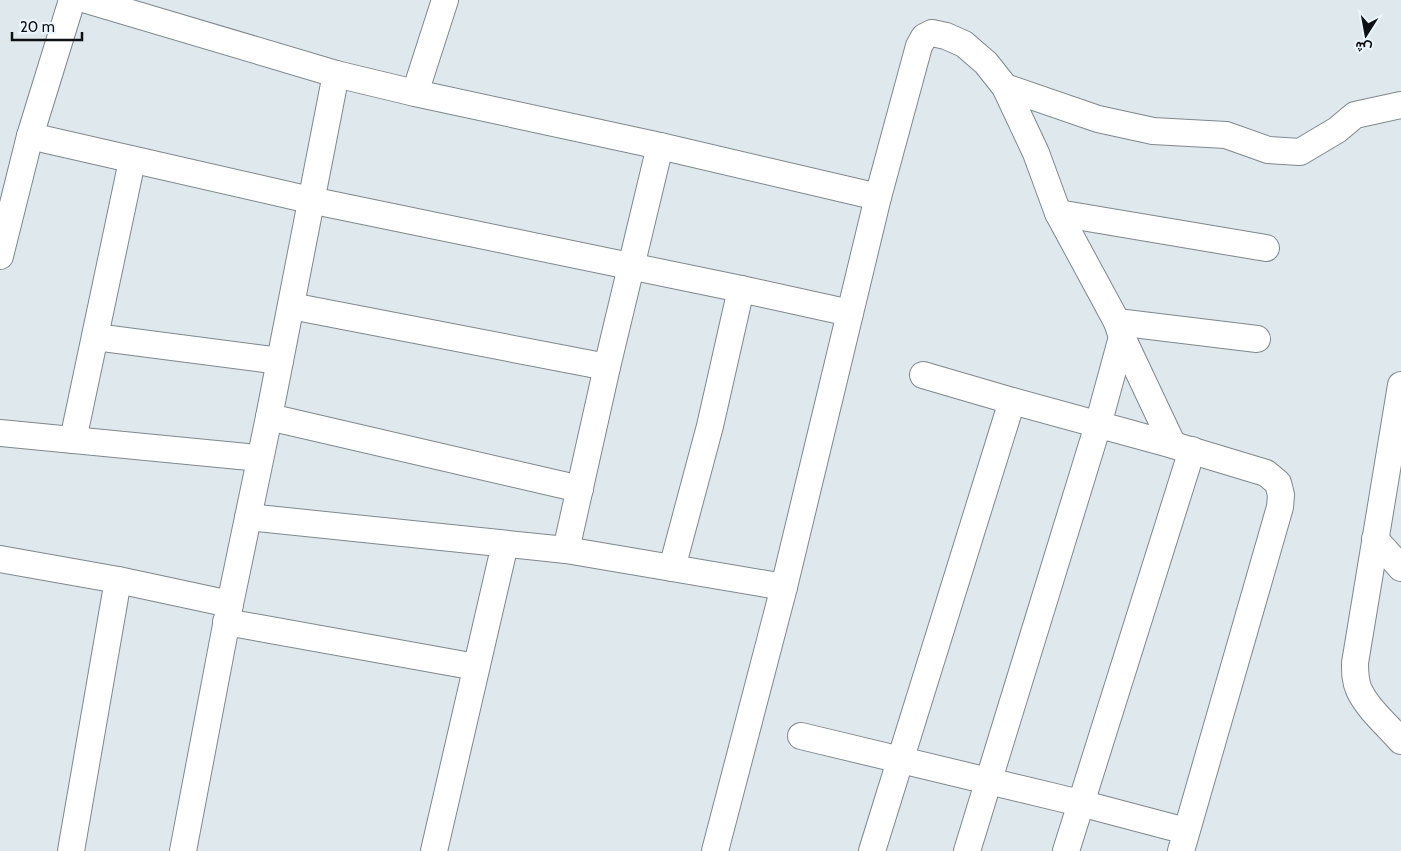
<svg xmlns="http://www.w3.org/2000/svg" width="1401" height="851" font-family="Cabin,Vazirmatn,sans-serif">
  <style>
    .lines { fill: none; stroke-linecap: round; stroke-linejoin: round }
    .street-casing { stroke: #7f888d; stroke-width: 28 }
    .street { stroke: #fff; stroke-width: 26 }
  </style>
  <rect width="100%" height="100%" fill="#dee8ed"/>
  <g class="lines">
    <defs>
      <g id="street">
        <polyline points="87,0 336,74 415,93 660,146 878,197"/>
        <polyline points="336,74 269,417 580,489"/>
        <polyline points="1005,87 1098,119 1153,131 1226,135 1268,150 1300,152 1337,130 1355,115 1401,105"/>
        <polyline points="415,93 445,0"/>
        <polyline points="30,136 310,200 741,289 710,426 672,568"/>
        <polyline points="1058,213 1266,248"/>
        <polyline points="0,256 30,136 72,0"/>
        <polyline points="741,289 850,313"/>
        <polyline points="291,306 607,367"/>
        <polyline points="1117,322 1257,339"/>
        <polyline points="95,337 280,361"/>
        <polyline points="923,375 1012,401 1173,445 1266,473 1278,483 1281,495 1280,507 1181,851"/>
        <path d="M1401,385L1355,663C1355,672 1355,681 1359,690C1368,709 1387,725 1401,741"/>
        <polyline points="0,433 259,458"/>
        <polyline points="73,440 132,161"/>
        <polyline points="248,517 566,550 784,587"/>
        <polyline points="1375,539 1401,568"/>
        <polyline points="566,550 607,367 660,146"/>
        <polyline points="0,559 118,580 230,604"/>
        <polyline points="226,622 476,667"/>
        <polyline points="801,736 1080,803 1186,831"/>
        <polyline points="71,851 118,580"/>
        <polyline points="183,851 230,604 269,417"/>
        <polyline points="434,851 505,544"/>
        <polyline points="715,851 784,587 878,197 919,46 924,37 932,33 946,36 964,44 986,63 1005,87 1036,153 1058,213 1117,322 1122,337 1173,445"/>
        <polyline points="872,851 1012,401"/>
        <polyline points="967,851 1098,425 1122,337"/>
        <polyline points="1066,851 1192,450"/>
      </g>
    </defs>
    <!-- street casing -->
    <use href="#street" class="street-casing"/>
    <!-- street -->
    <use href="#street" class="street"/>
  </g>
  <!-- north arrow -->
  <g transform="translate(1366 35) rotate(191)" stroke="#ebf5fb" stroke-width="4" paint-order="stroke">
  <path d="M0-4L9 19L0 12L-9 19Z" fill="#0e1113"/>
  <text y="-8" font-size="14" font-weight="bold" text-anchor="middle" fill="#0e1113">ش</text>
  </g>
  <!-- scale -->
  <path d="M12 32v8h70v-8" fill="none" stroke="#0e1113" stroke-width="2.5"/>
  <text x="20" y="32" font-size="15" fill="#0e1113" stroke="#ebf5fb" stroke-width="4" paint-order="stroke">20 m</text>
</svg>
